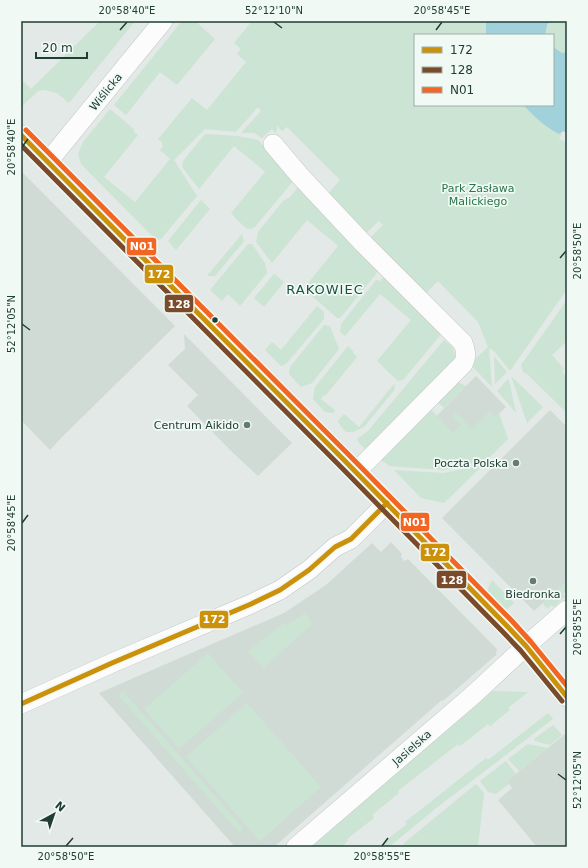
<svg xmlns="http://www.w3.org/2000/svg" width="588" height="868" font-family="'DejaVu Sans',sans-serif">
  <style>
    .built { fill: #d1dbd6 }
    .green { fill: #cbe4d3; fill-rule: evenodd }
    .water { fill: #a1d1da }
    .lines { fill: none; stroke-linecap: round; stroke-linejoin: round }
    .minor-casing { stroke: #c0c6c3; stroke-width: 20 }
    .minor { stroke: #fbfcfb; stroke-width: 19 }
    .bus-1-casing { stroke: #f1f9f5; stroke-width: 8 }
    .bus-2-casing { stroke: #f1f9f5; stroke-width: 8 }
    .bus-3-casing { stroke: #f1f9f5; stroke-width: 8 }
    .bus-1 { stroke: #cc910b; stroke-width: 5 }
    .bus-2 { stroke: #7a4b2a; stroke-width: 5 }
    .bus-3 { stroke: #f26522; stroke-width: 5 }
    .ticks { fill: none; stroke: #203e36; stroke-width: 1.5 }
    .bus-dot { fill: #203e36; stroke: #f1f9f5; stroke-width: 1.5 }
    .poi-dot { fill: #647a74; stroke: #f1f9f5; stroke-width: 1.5 }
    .labels { text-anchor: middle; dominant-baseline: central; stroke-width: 3.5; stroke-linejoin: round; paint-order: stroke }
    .street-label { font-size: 11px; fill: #203e36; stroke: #f1f9f5 }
    .park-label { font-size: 11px; fill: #277748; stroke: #f1f9f5 }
    .poi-label { font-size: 11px; fill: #203e36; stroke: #f1f9f5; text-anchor: end }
    .quarter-label { font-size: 13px; letter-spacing: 1px; fill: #1a5145; stroke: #f1f9f5 }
    .line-badge { stroke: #f1f9f5; stroke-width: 1.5 }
    .badge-label { font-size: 11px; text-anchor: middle; font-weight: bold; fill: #fff }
    .neatline { fill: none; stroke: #203e36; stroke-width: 1.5 }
    .ticks-label { font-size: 10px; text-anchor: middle; fill: #203e36 }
  </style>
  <rect width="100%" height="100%" fill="#e3e9e6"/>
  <!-- built -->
  <g class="built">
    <polygon points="21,171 175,326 61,438 50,450 21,420"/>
    <polygon points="184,334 292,443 258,476 230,450 187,406 198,395 168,365 185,349"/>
    <polygon points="476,376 506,407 444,468 415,438"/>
    <polygon points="550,410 567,427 567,581 534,611 442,518"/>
    <polygon points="391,542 402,554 401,557 404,561 408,559 497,649 496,655 443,701 442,700 274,847 235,847 99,693 284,613 326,585 372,543 381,552"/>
    <polygon points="565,734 567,736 567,847 537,847 498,800 512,788 507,781"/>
  </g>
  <!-- green -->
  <g class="green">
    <polygon points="100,21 135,21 69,103 57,93 44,90 38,91 21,107 21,79 31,89"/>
    <polygon points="182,21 195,21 215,39 177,85 160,72 126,115 114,105"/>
    <path d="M252,21H567V133L563,131L559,139L567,142V289L510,371L495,352L489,348L492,387L470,364L488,347L478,322L438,281L424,295L367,241L383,225L379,221L362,237L327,195L340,180L287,127L282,131L277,126V130L275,133L272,129L262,138L254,133H241L261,111L258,107L236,132L205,129L174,160L197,196L161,239L156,240L81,164L78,154L83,142L110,109L134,129V132L138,135L104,177L135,202L170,159L160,150L163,146L162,144V142L158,139L192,98L207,110L246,62L237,54L240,50V48L234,43ZM415,35H553V105H415Z"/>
    <polygon points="207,134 237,136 258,140 294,178 294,180 254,228 247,229 235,218 234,216 231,213 265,172 262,169 234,146 199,189 182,167 183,161 204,135"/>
    <polygon points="299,186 379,266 376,274 340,318 337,318 310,294 308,290 305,287 338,246 336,244 307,220 272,263 256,242 258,232 283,201 290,197"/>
    <polygon points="201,200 210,209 176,250 168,241"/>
    <polygon points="242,234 244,241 215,276 207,276"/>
    <polygon points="248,244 252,244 265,263 267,273 240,306 228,294 222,301 210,290"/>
    <polygon points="274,274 284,282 264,307 254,298"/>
    <polygon points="386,274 443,332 403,380 398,381 383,367 381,364 377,361 411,320 384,297 380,294 345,336 340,332 341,324 376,280 380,281"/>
    <polygon points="567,300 567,341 552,355 564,369 562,372 567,377 567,413 527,374 523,372 521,365"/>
    <polygon points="317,306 324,312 324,319 286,364 281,366 265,350 272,342 281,350"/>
    <polygon points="324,325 330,326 339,349 312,383 301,387 289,374 290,367"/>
    <path d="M444,340C453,347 455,349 455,361L367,451L359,443L357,439L368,431Z"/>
    <polygon points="348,346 353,351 353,353 357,357 325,396 324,395 321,399 335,410 333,413 325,412 313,399 315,387"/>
    <polygon points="494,356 507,372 495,384"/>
    <polygon points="511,376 543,407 527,423"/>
    <polygon points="508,379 509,380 516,413 497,391"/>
    <polygon points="456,381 466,386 444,408 436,401"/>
    <polygon points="394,384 395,389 364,427 353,432 346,432 340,425 338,421 344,414 359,427"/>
    <polygon points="429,407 453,433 461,425 452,416 455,412 472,429 490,411 495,417 499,413 508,439 487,460 443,470 389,466 386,463 378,459"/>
    <polygon points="483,465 444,503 421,498 394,470 444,473"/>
    <polygon points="492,580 514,603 506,610 487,591"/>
    <polygon points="565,583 567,585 567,590 563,594 565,596 554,607 552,605 548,608 544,606 543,603"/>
    <polygon points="305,613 312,624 264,668 248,651 272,632 284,623 287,625"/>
    <polygon points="208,653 243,693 179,749 144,709"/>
    <polygon points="123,691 243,828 239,833 118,695"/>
    <polygon points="493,691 528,692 508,708 510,710 490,726 488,724 460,746 458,744 398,791 399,793 372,815 374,818 347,839 348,841 341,847 310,847"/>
    <polygon points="247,703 321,787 260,841 186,757"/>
    <polygon points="548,713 553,719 435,809 389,847 381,847 380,845 407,824 405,822 486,758 488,760"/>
    <polygon points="553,725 562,735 550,745 535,741 534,739"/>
    <polygon points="528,744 548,748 519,771 508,759"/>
    <polygon points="506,761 516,774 507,781 509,784 496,794 488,792 480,781"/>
    <polygon points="476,784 484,793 478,847 408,847 403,844"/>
  </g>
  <!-- water -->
  <g class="water">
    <polygon points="486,21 550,21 547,25 545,35 486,35"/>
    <path d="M553,47L562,53L567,52V133L563,131L559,134C545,127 534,116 523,105H553Z"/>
  </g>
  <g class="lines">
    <defs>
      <g id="minor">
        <polyline points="21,135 343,459 507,626 526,646 567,697"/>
        <path d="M273,144L301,177L362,242L463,343C466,351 467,357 463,364L356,472"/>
        <polyline points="48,162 64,142 163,21"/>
        <polyline points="21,704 112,663 251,604 280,590 309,570 335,547 351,539 387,503"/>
        <polyline points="296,847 473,695 526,646 567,610"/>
      </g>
    </defs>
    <!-- minor casing -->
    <use href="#minor" class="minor-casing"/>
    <!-- minor -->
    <use href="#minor" class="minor"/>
    <defs>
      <g id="bus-1">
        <polyline points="21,135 343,459 507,626 526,646 567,697"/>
        <polyline points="21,704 112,663 251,604 280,590 309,570 335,547 351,539 387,503"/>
      </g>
      <polyline id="bus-2" points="21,145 338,464 502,631 521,651 562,701"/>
      <polyline id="bus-3" points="26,130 348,454 512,621 531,642 567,686"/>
    </defs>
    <!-- bus-1 casing -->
    <use href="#bus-1" class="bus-1-casing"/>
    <!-- bus-2 casing -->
    <use href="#bus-2" class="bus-2-casing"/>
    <!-- bus-3 casing -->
    <use href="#bus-3" class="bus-3-casing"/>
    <!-- bus-1 -->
    <use href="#bus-1" class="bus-1"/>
    <!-- bus-2 -->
    <use href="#bus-2" class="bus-2"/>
    <!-- bus-3 -->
    <use href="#bus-3" class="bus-3"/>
  </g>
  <!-- ticks -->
  <path class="ticks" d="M274,22L282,28M120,30L127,22M436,30L442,22M22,147L28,139M560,258L566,251M22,324L30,330M22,523L28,515M560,634L566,627M558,774L566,780M66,846L73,838M382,846L388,838"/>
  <!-- markers -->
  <circle class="bus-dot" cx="215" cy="320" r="3.5"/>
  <g class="poi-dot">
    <circle cx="247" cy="425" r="4"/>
    <circle cx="516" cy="463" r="4"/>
    <circle cx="533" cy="581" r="4"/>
  </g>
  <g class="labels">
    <!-- street labels -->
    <g class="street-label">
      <text transform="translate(106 92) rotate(-51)">Wiślicka</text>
      <text transform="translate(412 748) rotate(-41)">Jasielska</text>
    </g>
    <!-- park labels -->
    <g class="park-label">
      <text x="478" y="188">Park Zasława<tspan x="478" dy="13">Malickiego</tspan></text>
    </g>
    <!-- poi labels -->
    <g class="poi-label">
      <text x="239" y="425">Centrum Aikido</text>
      <text x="508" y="463">Poczta Polska</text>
      <text x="533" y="594" text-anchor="middle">Biedronka</text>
    </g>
    <!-- quarter labels -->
    <g class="quarter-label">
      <text x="325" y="289">RAKOWIEC</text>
    </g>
  </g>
  <g class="line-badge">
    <rect x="126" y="237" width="31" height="19" rx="4" fill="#f26522"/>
    <rect x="144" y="264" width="30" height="20" rx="4" fill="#cc910b"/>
    <rect x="164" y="294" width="30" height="19" rx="4" fill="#7a4b2a"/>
    <rect x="400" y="512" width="30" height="20" rx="4" fill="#f26522"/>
    <rect x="420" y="543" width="30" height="19" rx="4" fill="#cc910b"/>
    <rect x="436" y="570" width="31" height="19" rx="4" fill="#7a4b2a"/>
    <rect x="199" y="610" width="30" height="19" rx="4" fill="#cc910b"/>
  </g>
  <g class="badge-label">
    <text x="142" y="250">N01</text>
    <text x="159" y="278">172</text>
    <text x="179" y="308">128</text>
    <text x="415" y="526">N01</text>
    <text x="435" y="556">172</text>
    <text x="452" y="584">128</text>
    <text x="214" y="623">172</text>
  </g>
  <!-- border -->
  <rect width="588" height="868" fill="none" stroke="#f1f9f5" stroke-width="44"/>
  <!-- legend -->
  <rect x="414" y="34" width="140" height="72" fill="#f1f9f5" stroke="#9daea9"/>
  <rect x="422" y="47" width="20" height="6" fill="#cc910b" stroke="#9daea9"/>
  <text x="450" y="54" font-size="12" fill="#203e36">172</text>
  <rect x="422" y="67" width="20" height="6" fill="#7a4b2a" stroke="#9daea9"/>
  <text x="450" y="74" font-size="12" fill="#203e36">128</text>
  <rect x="422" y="87" width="20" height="6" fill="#f26522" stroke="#9daea9"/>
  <text x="450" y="94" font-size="12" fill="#203e36">N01</text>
  <!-- north arrow -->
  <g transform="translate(54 814) rotate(40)" stroke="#f1f9f5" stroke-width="3" paint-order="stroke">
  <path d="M0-3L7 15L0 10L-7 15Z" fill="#203e36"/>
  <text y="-6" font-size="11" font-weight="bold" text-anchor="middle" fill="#203e36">N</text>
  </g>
  <!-- scale -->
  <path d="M36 52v6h51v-6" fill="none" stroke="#203e36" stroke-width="2"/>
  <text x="42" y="52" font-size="12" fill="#203e36" stroke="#f1f9f5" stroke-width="3" paint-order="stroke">20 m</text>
  <rect x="22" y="22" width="544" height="824" class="neatline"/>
  <g class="ticks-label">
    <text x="127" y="14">20°58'40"E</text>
    <text x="274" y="14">52°12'10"N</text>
    <text x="442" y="14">20°58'45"E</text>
    <text transform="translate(11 147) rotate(-90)" y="4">20°58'40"E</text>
    <text transform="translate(577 251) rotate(-90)" y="4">20°58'50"E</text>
    <text transform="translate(11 324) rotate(-90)" y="4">52°12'05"N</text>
    <text transform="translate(11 523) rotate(-90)" y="4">20°58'45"E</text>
    <text transform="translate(577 627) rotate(-90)" y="4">20°58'55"E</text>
    <text transform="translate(577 780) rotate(-90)" y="4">52°12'05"N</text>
    <text x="66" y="860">20°58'50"E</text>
    <text x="382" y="860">20°58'55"E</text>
  </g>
</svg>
